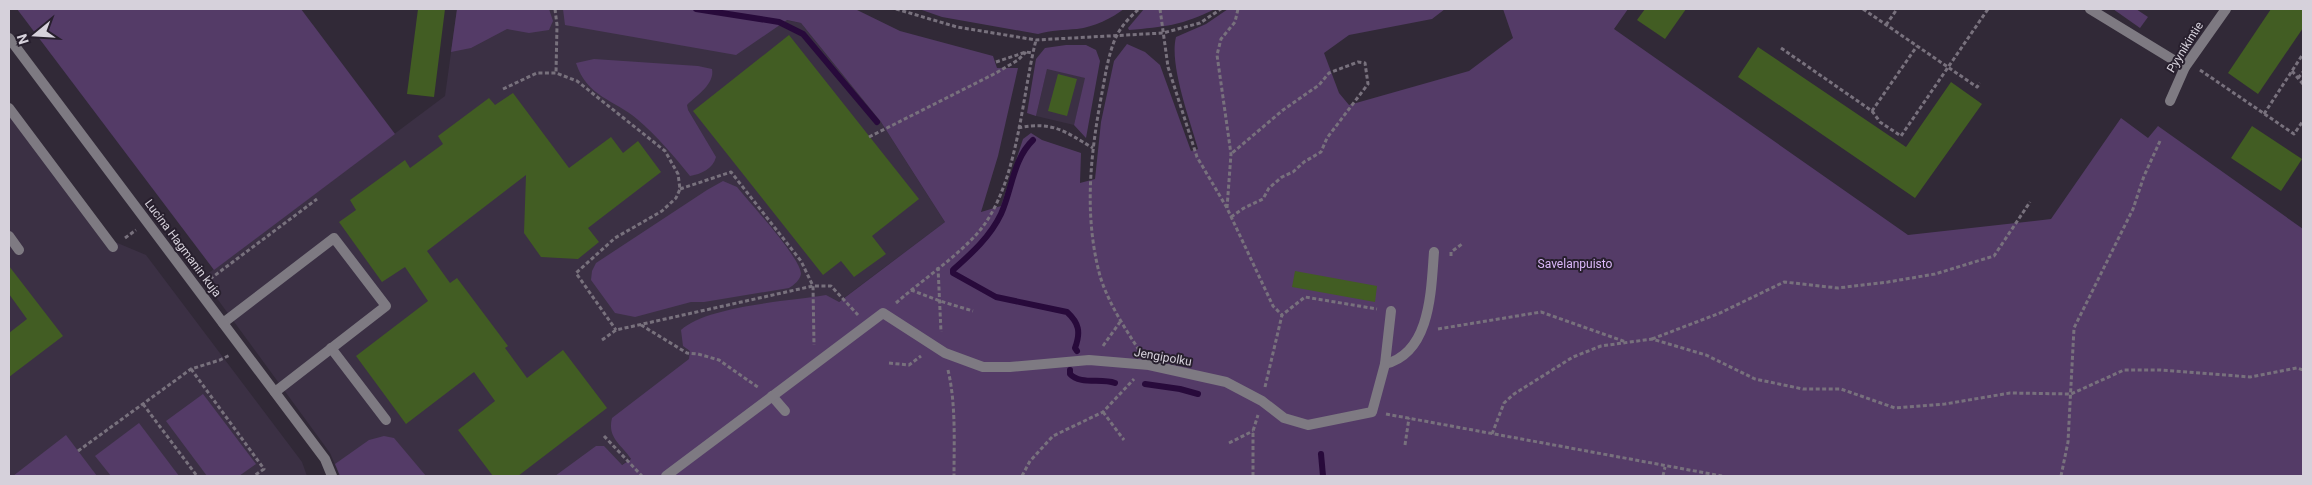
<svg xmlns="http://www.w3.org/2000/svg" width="2312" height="485" font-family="Roboto,sans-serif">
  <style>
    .built { fill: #3b3044 }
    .green { fill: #543b67 }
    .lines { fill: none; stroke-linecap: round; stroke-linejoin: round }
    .stream { stroke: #280a3b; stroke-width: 6 }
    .building { fill: #425d23 }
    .path { stroke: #78717d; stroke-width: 3; stroke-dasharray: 4 2.5; stroke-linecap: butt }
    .lane { stroke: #7e7a82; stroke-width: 10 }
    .street { stroke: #7e7a82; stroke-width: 10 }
    .labels { text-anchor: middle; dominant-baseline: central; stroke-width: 4; stroke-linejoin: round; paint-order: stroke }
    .street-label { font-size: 12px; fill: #d6d1db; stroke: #271f2d }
    .park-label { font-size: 12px; fill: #dbb8f9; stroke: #271f2d }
  </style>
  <rect width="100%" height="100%" fill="#312937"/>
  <!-- built -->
  <g class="built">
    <polygon points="457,9 727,9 801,23 881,122 945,222 607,476 340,476 330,453 202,278 445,96"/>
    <polygon points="1047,68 1086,78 1074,125 1036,116"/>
    <polygon points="9,107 108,239 146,255 302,462 307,476 9,476"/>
  </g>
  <!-- green -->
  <g class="green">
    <polygon points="17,9 301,9 395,134 214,270"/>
    <polygon points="457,9 549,9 553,21 549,30 529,33 507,29 471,48 451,52"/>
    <path d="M563,9H855L900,31L993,56L997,68H1018L998,156L981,212L1001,206L1023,139L1031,133L1042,140L1081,153L1080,183L1095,179L1101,122L1114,61L1127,44L1145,52L1160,65L1191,151L1198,149C1190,120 1169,65 1176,37L1206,24L1228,9H1445L1432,19L1349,35L1324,53L1339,93L1349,105L1469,71L1513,38L1503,9H1628L1614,29L1908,235L2051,219L2121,118L2148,138L2158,126L2303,229V476H555L596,446H604L622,465L631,459C621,444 607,438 612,418L689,359L690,351L683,346L681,330C706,306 790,301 826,295L839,302L945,222L881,122L801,23L787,20L736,55L565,25Z"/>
    <path d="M919,9H1124C1112,18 1094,27 1077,29C1064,30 1051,30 1038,34L942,17Z"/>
    <path d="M1144,9H1215C1184,25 1163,27 1129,30L1128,28Z"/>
    <polygon points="2113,9 2136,9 2148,17 2140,28"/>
    <polygon points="1066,45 1086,45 1096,50 1100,61 1086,138 1074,125 1085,78 1047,69 1036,116 1027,113 1036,59 1045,48"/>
    <path d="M594,59L698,66L712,69C715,84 697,95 687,105L688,110L716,157C713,169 701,174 690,176C674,156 657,136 637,119C615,100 587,97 576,63Z"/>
    <path d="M723,181L737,187C749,202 801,258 801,274C800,280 794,285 789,288L704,302H691L635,317L615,313L591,280L592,271L596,263L707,190Z"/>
    <polygon points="203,394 256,464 239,476 207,476 166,421"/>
    <polygon points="139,423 179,476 111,476 95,456"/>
    <polygon points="66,435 97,476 13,476"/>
    <polygon points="384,436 394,438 426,476 340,476 335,464 369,440"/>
  </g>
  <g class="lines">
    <!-- stream -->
    <g class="stream">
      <polyline points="696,9 779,22 803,34 877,122"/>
      <path d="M1033,140C1013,159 1012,190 1001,214C990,237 972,253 953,270V273L996,297L1067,312C1079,323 1081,332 1075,348L1077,351"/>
      <path d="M1070,370V374C1080,385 1101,378 1115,383"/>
      <polyline points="1145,384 1180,389 1198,394"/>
      <polyline points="1321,454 1323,476"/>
    </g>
  </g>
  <!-- building -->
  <g class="building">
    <polygon points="418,9 445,9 434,97 407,94"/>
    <polygon points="1645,9 1686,9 1665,39 1637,20"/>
    <polygon points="2271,9 2303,9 2303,28 2258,94 2228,73"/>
    <polygon points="789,35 919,199 872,236 886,254 854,277 841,261 823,275 693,111"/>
    <polygon points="1758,47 1906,147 1951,82 1982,104 1915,198 1738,77"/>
    <polygon points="1058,74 1077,79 1067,116 1048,111"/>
    <polygon points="513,93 569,168 611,137 623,153 638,141 661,172 588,228 599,242 578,259 541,257 524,233 526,175 427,251 450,283 457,278 508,346 505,348 527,378 563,350 607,408 518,476 493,476 458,430 495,401 474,372 406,424 356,356 428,301 405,267 382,282 339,222 356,210 350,200 405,160 410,168 443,144 438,136 489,98 495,105"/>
    <polygon points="2252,126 2302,159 2281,191 2231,158"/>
    <polygon points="9,266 63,336 9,377 9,333 27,319 9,294"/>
    <polygon points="1295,271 1377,286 1375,302 1292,287"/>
  </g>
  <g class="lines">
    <!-- path -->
    <g class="path">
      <polyline points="555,9 557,25 556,73"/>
      <polyline points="896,9 957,27 1036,40 1163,33 1200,23 1221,9"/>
      <polyline points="1160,9 1168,67 1197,157 1227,208 1273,306 1282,315"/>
      <polyline points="1863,9 1977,87 1980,83"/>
      <polyline points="1886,25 1897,9"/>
      <polyline points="1781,48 1872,111 1917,46"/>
      <polyline points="996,62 1026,52 1033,53"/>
      <polyline points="2200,70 2294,134 2303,121"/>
      <polyline points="2292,71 2303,84"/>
      <polyline points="2298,78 2303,72"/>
      <polyline points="503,89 537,73 556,73 577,81 665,151 678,174 680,189 676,198 662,211 615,238 576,273 616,330"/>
      <polyline points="1872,111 1880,122 1901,136 1988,9"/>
      <polyline points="2264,114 2303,54"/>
      <path d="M1018,128C1053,121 1064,131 1093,148"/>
      <polyline points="869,137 996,73 1018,60 1026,52"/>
      <polyline points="680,189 731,172 801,261 813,286 814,345"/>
      <polyline points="1227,208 1231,154 1217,55 1221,39 1235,22 1238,9"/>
      <polyline points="1231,217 1244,208 1263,199 1269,188 1282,177 1293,172 1304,162 1321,152 1327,138 1368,84 1365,63 1358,62 1329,73 1319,85 1283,110 1231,154"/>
      <polyline points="125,238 136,230"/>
      <polyline points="1451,256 1451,252 1462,244"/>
      <polyline points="938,267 941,332"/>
      <polyline points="210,279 317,199"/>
      <polyline points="911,290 940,301 973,311"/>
      <path d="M896,303C921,281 951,261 974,237C1018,192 1021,99 1036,40"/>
      <polyline points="641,325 687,353 698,354 719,360 759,388"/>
      <polyline points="1438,329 1541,312 1626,342"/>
      <polyline points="1652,339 1720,313 1784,282 1838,288 1888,282 1935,274 1994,256 2030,202"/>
      <polyline points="602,340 616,330 813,286 831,286 858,315"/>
      <polyline points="1103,346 1120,322"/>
      <path d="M1139,350C1124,327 1108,302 1100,276C1084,216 1090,158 1101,98C1105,78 1108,53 1117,35C1122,25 1131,16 1139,9"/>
      <polyline points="889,363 909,365 921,356"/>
      <polyline points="191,369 264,469 254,476"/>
      <path d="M948,370C956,404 954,441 954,476"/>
      <polyline points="1265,387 1282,315 1305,297 1377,309"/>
      <polyline points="143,404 197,476"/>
      <polyline points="1103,412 1124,440"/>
      <polyline points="1386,414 1722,476"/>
      <polyline points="1492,434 1504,403 1514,394 1573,357 1601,346 1652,339 1706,355 1755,379 1803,389 1841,389 1895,408 1945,404 2010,393 2071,394 2124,370 2161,370 2250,377 2297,368 2303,370"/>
      <polyline points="604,436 642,476"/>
      <polyline points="1229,443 1253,431"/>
      <polyline points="1405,445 1409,418"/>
      <polyline points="78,451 191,369 220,360 230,355"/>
      <polyline points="1022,476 1030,461 1053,436 1103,412 1134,379"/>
      <polyline points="1253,476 1253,431 1258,415"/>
      <polyline points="1663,476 1665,467"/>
      <polyline points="2061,476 2068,442 2074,328 2133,209 2144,176 2160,141"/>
    </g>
    <!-- lane -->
    <g class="lane">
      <polyline points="2090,9 2185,67"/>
      <polyline points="9,108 113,247"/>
      <polyline points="9,236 19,250"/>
      <polyline points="223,323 334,238 386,306 275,392"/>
      <polyline points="331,348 386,420"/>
      <path d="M1385,364C1431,353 1431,290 1434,252"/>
      <polyline points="772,396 785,411"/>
      <polyline points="666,476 883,313 945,353 983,367 1010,367 1089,360 1149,365 1226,382 1262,401 1284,418 1308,425 1372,412 1385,364 1391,311"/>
    </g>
    <!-- street -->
    <g class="street">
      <polyline points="9,38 325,459 332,476"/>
      <polyline points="2170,101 2185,67 2226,9"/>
    </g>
  </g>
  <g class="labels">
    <!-- street labels -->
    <g class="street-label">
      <text transform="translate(2185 47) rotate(-58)">Pyynikintie</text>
      <text transform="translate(183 248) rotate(53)">Lucina Hagmanin kuja</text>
      <text transform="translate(1163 357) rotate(10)">Jengipolku</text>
    </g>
    <!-- park labels -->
    <g class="park-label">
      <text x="1575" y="264">Savelanpuisto</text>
    </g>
  </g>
  <!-- border -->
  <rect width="2312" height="485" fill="none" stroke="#d6d1db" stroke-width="20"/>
  <!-- north arrow -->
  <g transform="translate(35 35) rotate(252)" stroke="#271f2d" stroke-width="4" paint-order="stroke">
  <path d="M0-4L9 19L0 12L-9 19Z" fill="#d6d1db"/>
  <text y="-8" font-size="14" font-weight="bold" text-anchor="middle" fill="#d6d1db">N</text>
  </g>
</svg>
